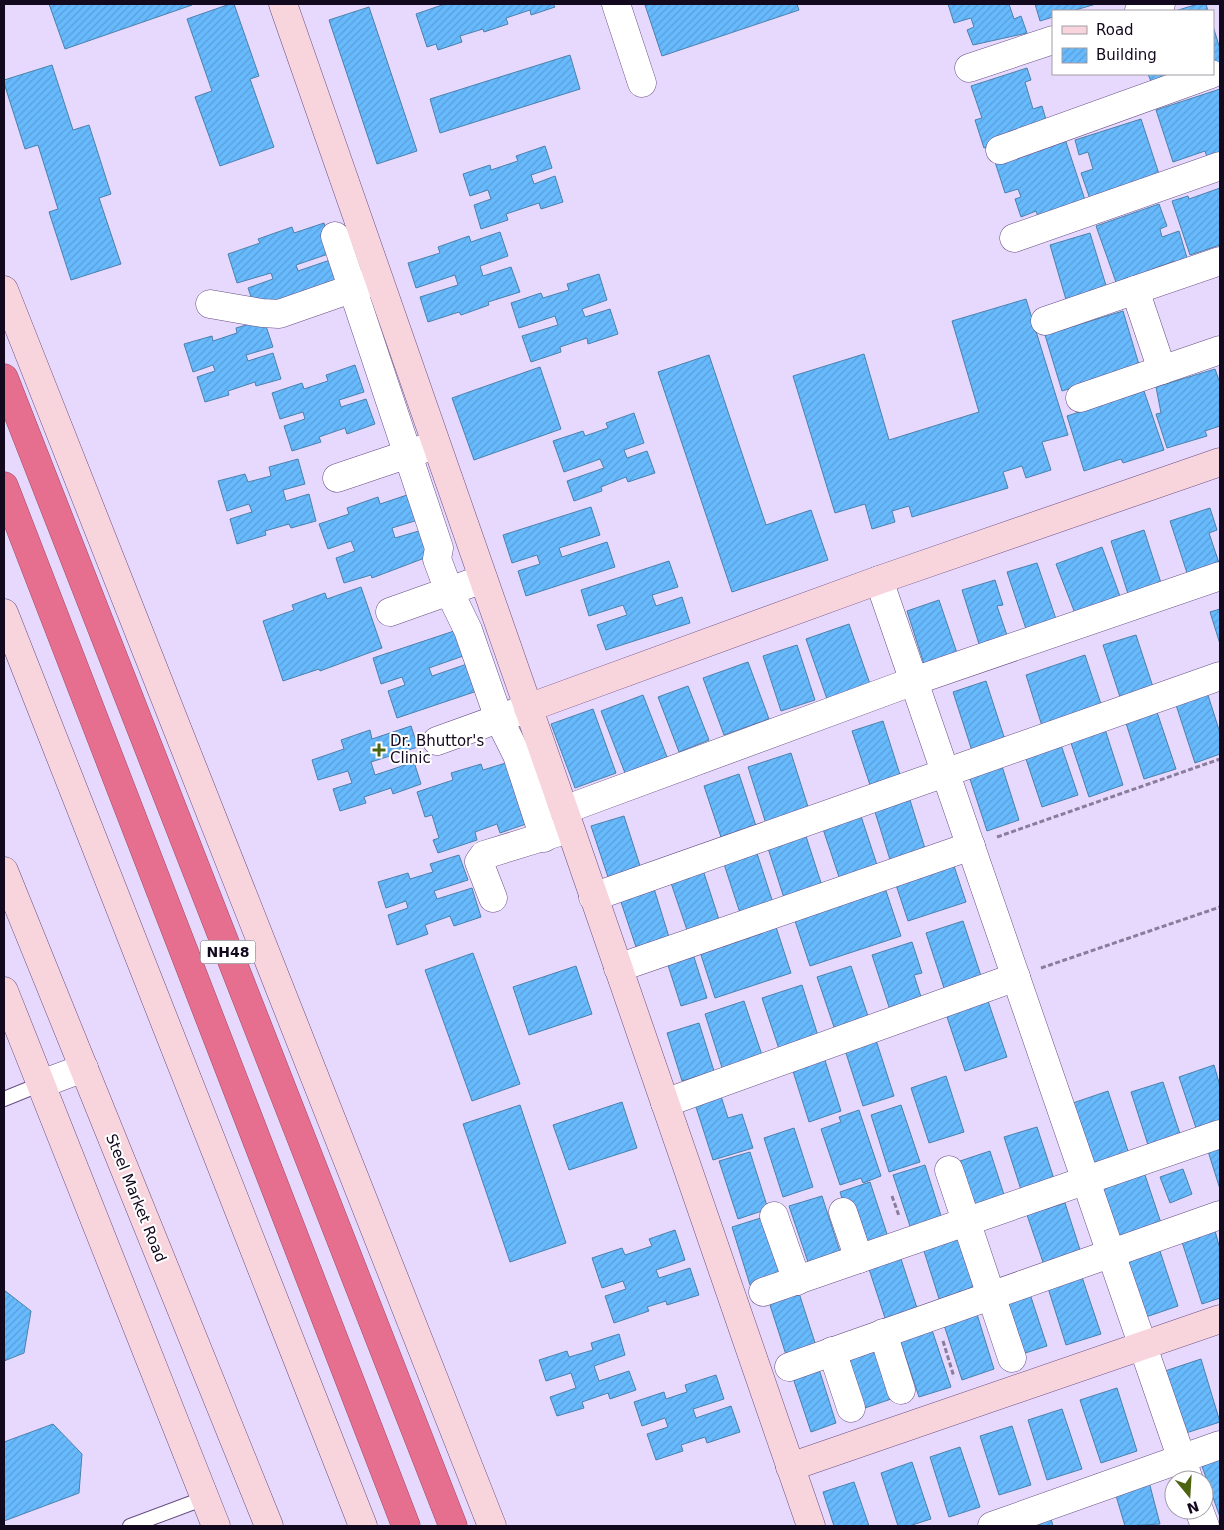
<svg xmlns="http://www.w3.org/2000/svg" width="1224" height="1530" font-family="'DejaVu Sans',sans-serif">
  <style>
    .building { fill: url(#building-hatch); stroke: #4c81ad }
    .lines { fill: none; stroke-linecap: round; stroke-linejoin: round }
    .lane-casing { stroke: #674e84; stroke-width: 16 }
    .street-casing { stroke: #674e84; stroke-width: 29 }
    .secondary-casing { stroke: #674e84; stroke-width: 29 }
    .highway-casing { stroke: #9c4b67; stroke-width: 29 }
    .path { stroke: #8a7d9b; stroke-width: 3; stroke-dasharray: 5 2.5; stroke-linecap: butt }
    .lane { stroke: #fff; stroke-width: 14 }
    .street { stroke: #fff; stroke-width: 28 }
    .secondary { stroke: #f8d4dd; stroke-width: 28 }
    .highway { stroke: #e66f8f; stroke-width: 28 }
    .poi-dot { fill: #4c6411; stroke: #fff; stroke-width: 2 }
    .labels { text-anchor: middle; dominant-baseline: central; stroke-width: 4; stroke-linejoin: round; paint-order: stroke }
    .shield { fill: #fff; stroke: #5a5362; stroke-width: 1 }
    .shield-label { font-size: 14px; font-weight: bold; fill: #13091e }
    .poi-label { font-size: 15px; fill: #13091e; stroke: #fff; text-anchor: start }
    .street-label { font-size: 15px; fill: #13091e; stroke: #fff }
  </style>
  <defs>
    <pattern id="building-hatch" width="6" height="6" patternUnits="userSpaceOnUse" patternTransform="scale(1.25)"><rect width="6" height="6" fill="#67bafd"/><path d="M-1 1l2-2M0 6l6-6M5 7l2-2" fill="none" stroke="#589fd8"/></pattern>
  </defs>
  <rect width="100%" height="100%" fill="#e7d8fd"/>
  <!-- building -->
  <g class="building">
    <polygon points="49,4 192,4 192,5 65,49"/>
    <polygon points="230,4 234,4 259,76 250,79 274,147 220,166 195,97 212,91 187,19"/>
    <polygon points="445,4 553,4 555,7 531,15 530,10 506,18 508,24 484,32 483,29 460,36 462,42 438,50 436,44 427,47 416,14"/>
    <polygon points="648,4 797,4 799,10 662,56 645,5"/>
    <polygon points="948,4 1009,4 1014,19 1021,16 1027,33 973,45 967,30 974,27 971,18 954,23"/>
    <polygon points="1035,4 1096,4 1072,11 1053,11 1053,17 1040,21"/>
    <polygon points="1198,4 1206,4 1208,11 1175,11"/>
    <polygon points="369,7 417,151 377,164 329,20"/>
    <polygon points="1213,26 1220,49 1220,62 1213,64"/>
    <polygon points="570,55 580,89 440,133 430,99"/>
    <polygon points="52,65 73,130 89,125 111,194 99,198 121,264 71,280 49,212 58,209 38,145 25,149 4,83 4,80"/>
    <polygon points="1027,68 1031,80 1025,82 1033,109 1042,106 1047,123 1022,136 984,148 975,120 982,118 971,86"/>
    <polygon points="1148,74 1183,74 1152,84"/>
    <polygon points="1220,89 1220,152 1207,157 1205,151 1173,162 1156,110"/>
    <polygon points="1141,119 1160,177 1090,199 1081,173 1093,169 1088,152 1079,155 1075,140"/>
    <polygon points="1065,139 1086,203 1040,222 1036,211 1021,217 1015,199 1021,197 1018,189 1005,193 995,162"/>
    <polygon points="545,146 552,168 531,175 534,184 555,176 563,202 541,209 539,203 506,214 508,220 481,229 474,205 491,199 488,190 470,196 463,174 490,165 491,170 518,161 516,156"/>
    <polygon points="1220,188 1220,245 1190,255 1172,201 1188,196 1189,199"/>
    <polygon points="1159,204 1167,226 1160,229 1162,237 1179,231 1188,261 1176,265 1175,261 1152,269 1154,273 1117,285 1096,226"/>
    <polygon points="324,223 334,252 296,265 298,271 333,259 340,283 256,311 248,288 273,279 271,273 237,283 228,254 260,243 258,239 292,227 294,233"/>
    <polygon points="500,232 508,256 480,266 483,276 511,267 520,292 488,302 489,305 461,315 459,312 428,322 420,297 458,285 455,275 416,288 408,263 440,253 438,247 469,236 471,242"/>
    <polygon points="1090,233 1108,292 1067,303 1050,245"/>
    <polygon points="599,274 607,300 582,309 585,317 610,309 618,334 588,344 587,338 560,347 561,352 531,362 522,336 558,325 555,316 519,328 511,303 541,293 543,298 569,290 567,284"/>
    <polygon points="1026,299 1068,435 1042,442 1051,470 1026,478 1022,466 1003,472 1008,488 912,517 909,506 892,511 895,522 872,529 865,504 835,513 793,376 864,354 889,440 979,412 952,321"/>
    <polygon points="1123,311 1140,368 1062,391 1045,335"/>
    <polygon points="264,320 273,347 246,355 248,361 273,353 281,379 256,386 255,382 228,391 229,395 205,402 197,377 215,371 213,365 193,372 184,344 212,336 213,341 237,333 236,328"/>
    <polygon points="709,355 766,525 811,510 828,560 732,592 658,372"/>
    <polygon points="355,365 364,392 339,400 341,407 366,399 375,424 347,434 345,428 319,437 321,442 292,451 284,426 305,419 303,412 280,419 272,393 302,383 304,389 328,381 326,375"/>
    <polygon points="540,367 561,429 474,460 452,398"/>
    <polygon points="1215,369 1220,383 1220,426 1205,431 1207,436 1167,448 1156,414 1161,413 1156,387"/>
    <polygon points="1144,391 1164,450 1123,463 1121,459 1084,471 1067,416"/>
    <polygon points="634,413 644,443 624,450 627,458 647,451 655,473 628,482 626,477 601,487 602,491 574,501 567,481 604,468 600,459 564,472 553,441 583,431 585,436 608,428 606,423"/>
    <polygon points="298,459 305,484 283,490 286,501 309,494 316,521 291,528 289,524 265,531 266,535 237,544 230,519 252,512 249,504 227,511 218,481 245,474 248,482 271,476 269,467"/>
    <polygon points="410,494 418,520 392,528 395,538 422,530 430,556 372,578 371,575 344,583 336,558 355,551 351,541 328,549 319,524 349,514 347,508 378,497 380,504"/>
    <polygon points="591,507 600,535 559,548 562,557 607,542 615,567 526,596 518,571 540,564 537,555 512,563 503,535"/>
    <polygon points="1210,508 1217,530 1209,533 1219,563 1187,573 1170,521"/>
    <polygon points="1144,530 1162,586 1129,597 1111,541"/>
    <polygon points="1102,547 1121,599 1076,616 1056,564"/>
    <polygon points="669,561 678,587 652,595 656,606 682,597 690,623 606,650 597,625 627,615 623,605 589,616 581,590"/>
    <polygon points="1037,563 1057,622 1027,632 1007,572"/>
    <polygon points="995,580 1003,605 997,606 1008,638 980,647 962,590"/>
    <polygon points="361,587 382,648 320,671 319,669 283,681 263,621 294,610 292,605 325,593 327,599"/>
    <polygon points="939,600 957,653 924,664 907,611"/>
    <polygon points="1220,609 1220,644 1210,612"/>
    <polygon points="849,624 870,684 827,699 806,639"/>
    <polygon points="457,630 466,655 429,668 432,676 470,663 480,690 397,718 388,691 405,685 402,677 381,684 373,658"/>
    <polygon points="1136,635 1155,693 1122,703 1103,645"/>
    <polygon points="797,645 815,700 781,711 763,656"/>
    <polygon points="1085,655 1102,707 1042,726 1026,675"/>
    <polygon points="748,662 769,719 724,735 703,678"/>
    <polygon points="986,681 1006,743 973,754 953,692"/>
    <polygon points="688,686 709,740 679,752 658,697"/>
    <polygon points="1207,692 1220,733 1220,754 1195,763 1175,702"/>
    <polygon points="643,695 667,757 625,773 601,711"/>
    <polygon points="1155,706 1176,769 1144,779 1124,717"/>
    <polygon points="593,709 616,773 575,788 551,724"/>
    <polygon points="883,721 901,778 871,788 852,731"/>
    <polygon points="411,726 418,747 371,762 375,775 414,762 421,784 393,794 391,788 364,797 366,803 340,811 333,789 352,783 348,771 318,780 312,760 344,749 341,740 370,730 372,739"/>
    <polygon points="1104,726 1123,785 1089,797 1069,737"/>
    <polygon points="1059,739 1078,795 1042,807 1023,750"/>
    <polygon points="791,753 810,813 767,827 748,767"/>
    <polygon points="509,762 529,823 500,833 497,824 475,832 477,840 438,853 433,840 439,838 432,815 425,817 417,792 453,780 451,773 481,764 483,770"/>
    <polygon points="1001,763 1019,820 987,831 968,773"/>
    <polygon points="739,774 756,826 721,837 704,786"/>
    <polygon points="910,800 927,855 892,866 875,812"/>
    <polygon points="859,810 880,874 842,886 821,823"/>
    <polygon points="624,816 642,872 610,883 591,826"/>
    <polygon points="804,830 823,889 785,901 766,842"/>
    <polygon points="755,847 774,906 741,916 722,858"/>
    <polygon points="459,855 468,880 434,891 437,899 472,888 481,917 454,926 450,916 425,925 428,934 397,945 388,915 408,908 406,901 386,908 378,882 408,873 410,879 433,872 430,864"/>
    <polygon points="954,866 966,902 908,921 896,885"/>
    <polygon points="703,870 721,926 689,936 670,880"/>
    <polygon points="652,882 669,937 636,947 618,893"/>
    <polygon points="885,888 901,936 810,966 794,918"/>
    <polygon points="963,921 982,979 945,991 926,933"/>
    <polygon points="776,927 791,973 715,998 700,952"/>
    <polygon points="912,942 922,973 914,975 922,1000 890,1010 872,955"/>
    <polygon points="473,953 520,1084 472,1101 425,970"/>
    <polygon points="693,954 707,998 681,1006 667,962"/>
    <polygon points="576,966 592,1014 529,1035 513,987"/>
    <polygon points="851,966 870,1022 836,1033 817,977"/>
    <polygon points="802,985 819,1039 780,1052 762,998"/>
    <polygon points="987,998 1007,1057 965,1071 945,1011"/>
    <polygon points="744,1001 764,1061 724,1074 705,1014"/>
    <polygon points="699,1023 714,1071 682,1081 667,1033"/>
    <polygon points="875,1037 894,1096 863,1106 844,1047"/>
    <polygon points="823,1054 841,1111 809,1122 791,1065"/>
    <polygon points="1214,1065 1220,1086 1220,1124 1197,1131 1179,1077"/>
    <polygon points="946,1076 964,1132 929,1143 911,1088"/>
    <polygon points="1163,1082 1181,1137 1149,1148 1131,1092"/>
    <polygon points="1108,1091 1129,1154 1087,1168 1067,1105"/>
    <polygon points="720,1093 728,1118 742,1114 753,1148 713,1160 694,1101"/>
    <polygon points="622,1102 637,1148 569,1170 553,1125"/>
    <polygon points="520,1105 566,1243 510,1262 463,1124"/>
    <polygon points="901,1105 920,1162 889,1172 871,1115"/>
    <polygon points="859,1110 881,1176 863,1183 861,1178 840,1185 821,1129 841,1122 839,1117"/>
    <polygon points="1037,1127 1056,1185 1023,1196 1004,1137"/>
    <polygon points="794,1128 813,1187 783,1197 764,1138"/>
    <polygon points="1220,1143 1220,1189 1207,1148"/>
    <polygon points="990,1151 1006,1201 970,1213 954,1163"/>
    <polygon points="750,1152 768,1209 738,1219 719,1161"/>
    <polygon points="925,1165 943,1222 912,1232 893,1175"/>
    <polygon points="1143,1169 1163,1229 1116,1245 1096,1185"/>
    <polygon points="1183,1169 1192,1194 1170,1203 1160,1177"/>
    <polygon points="870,1182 889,1240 858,1250 840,1192"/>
    <polygon points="822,1196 841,1255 809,1265 789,1206"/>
    <polygon points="1065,1203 1083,1259 1046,1271 1027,1215"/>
    <polygon points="767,1216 786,1274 750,1285 732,1227"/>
    <polygon points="675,1230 685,1260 656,1270 659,1278 690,1268 699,1295 667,1305 666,1301 647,1307 649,1311 614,1323 605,1296 626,1289 623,1281 602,1288 592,1258 622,1248 625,1255 652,1246 649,1239"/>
    <polygon points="1215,1231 1220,1249 1220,1298 1202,1304 1182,1242"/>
    <polygon points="958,1237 976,1293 941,1305 923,1248"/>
    <polygon points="1158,1245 1178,1306 1143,1318 1123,1256"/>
    <polygon points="900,1256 918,1311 886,1321 868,1266"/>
    <polygon points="1082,1277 1101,1334 1066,1345 1048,1288"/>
    <polygon points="4,1290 31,1311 24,1353 4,1361"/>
    <polygon points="799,1293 818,1352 788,1361 769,1302"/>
    <polygon points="1030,1294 1047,1346 1016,1356 999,1304"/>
    <polygon points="976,1311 994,1369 962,1380 943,1322"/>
    <polygon points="931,1327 951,1387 919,1397 899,1337"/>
    <polygon points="619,1334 625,1355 594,1366 599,1381 629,1371 636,1390 610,1399 608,1393 582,1402 584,1408 557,1416 550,1397 576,1388 571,1373 546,1381 539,1360 567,1351 569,1357 593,1350 591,1343"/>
    <polygon points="880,1345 897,1397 862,1409 845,1357"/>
    <polygon points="1201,1359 1220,1422 1186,1433 1165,1371"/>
    <polygon points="818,1366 836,1423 811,1432 792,1375"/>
    <polygon points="716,1375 724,1399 693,1409 696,1418 731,1406 740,1432 707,1443 705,1437 681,1445 683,1451 656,1460 647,1434 668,1427 665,1418 642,1426 634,1402 664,1392 666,1399 687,1392 685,1385"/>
    <polygon points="1117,1388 1137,1451 1101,1463 1080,1400"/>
    <polygon points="1062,1409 1082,1469 1047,1480 1028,1420"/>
    <polygon points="53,1424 82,1454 79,1493 4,1521 4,1442"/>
    <polygon points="1012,1426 1031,1485 999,1495 980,1436"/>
    <polygon points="960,1447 980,1507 949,1517 930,1457"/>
    <polygon points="1220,1450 1220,1517 1199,1458"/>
    <polygon points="912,1462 931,1519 909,1526 898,1526 881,1473"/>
    <polygon points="1148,1478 1160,1524 1125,1526 1114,1489"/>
    <polygon points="854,1482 869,1526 834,1526 823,1492"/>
    <polygon points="1050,1515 1053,1526 1018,1526"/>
  </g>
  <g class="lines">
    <defs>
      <g id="lane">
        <polyline points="4,1099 41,1084"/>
        <polyline points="130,1526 205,1498"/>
      </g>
      <g id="street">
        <polyline points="616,4 642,83"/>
        <polyline points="1139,11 1161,4"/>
        <polyline points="969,68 1053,40"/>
        <polyline points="1000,150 1211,74"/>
        <polyline points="335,236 439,548 437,559 449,591 468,630 499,719 517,755 544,838"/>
        <polyline points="1014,238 1220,166"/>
        <polyline points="1135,290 1162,370"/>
        <polyline points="210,304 262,313 279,314 368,283"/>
        <polyline points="1045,321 1220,261"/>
        <polyline points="1080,398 1220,350"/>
        <polyline points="337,478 423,449"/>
        <polyline points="879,580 1189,1480"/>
        <polyline points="390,612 483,579"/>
        <polyline points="437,741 517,712"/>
        <polyline points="564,810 914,681 1220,576"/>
        <polyline points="593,897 1220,676"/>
        <polyline points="493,898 479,862 484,855 559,832"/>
        <polyline points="618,968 971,846"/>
        <polyline points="41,1084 84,1068"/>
        <polyline points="665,1103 1016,977"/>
        <polyline points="949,1170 1012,1358"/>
        <polyline points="843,1212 859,1259"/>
        <polyline points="774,1216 797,1281"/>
        <polyline points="763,1292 1220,1134"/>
        <polyline points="883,1333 901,1390"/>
        <polyline points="832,1351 851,1408"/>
        <polyline points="789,1367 1220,1215"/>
        <polyline points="1199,1510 1205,1526"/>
        <polyline points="992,1526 1220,1445"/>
      </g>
      <g id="secondary">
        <polyline points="283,4 564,810 811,1526"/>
        <polyline points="4,290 492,1526"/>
        <polyline points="4,613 363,1526"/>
        <polyline points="528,708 879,580 1220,462"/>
        <polyline points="4,871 269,1526"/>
        <polyline points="4,991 216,1526"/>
        <polyline points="790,1467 1220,1319"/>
      </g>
      <g id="highway">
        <polyline points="4,378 453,1526"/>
        <polyline points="4,486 406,1526"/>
      </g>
    </defs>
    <!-- lane casing -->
    <use href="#lane" class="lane-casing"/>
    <!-- street casing -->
    <use href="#street" class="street-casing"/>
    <!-- secondary casing -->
    <use href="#secondary" class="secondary-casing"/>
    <!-- highway casing -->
    <use href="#highway" class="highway-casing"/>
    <!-- path -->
    <g class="path">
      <polyline points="997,837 1220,759"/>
      <polyline points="1041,968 1220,907"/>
      <polyline points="892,1196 899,1216"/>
      <polyline points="943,1341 954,1377"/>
    </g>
    <!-- lane -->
    <use href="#lane" class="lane"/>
    <!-- street -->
    <use href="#street" class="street"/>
    <!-- secondary -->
    <use href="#secondary" class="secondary"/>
    <!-- highway -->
    <use href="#highway" class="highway"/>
  </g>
  <!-- markers -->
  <path class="poi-dot" d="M376.5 742.5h5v5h5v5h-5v5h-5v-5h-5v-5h5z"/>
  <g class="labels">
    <!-- shield labels -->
    <rect class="shield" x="200.5" y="940.5" width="55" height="23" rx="4"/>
    <g class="shield-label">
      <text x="228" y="952">NH48</text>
    </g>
    <!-- poi labels -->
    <g class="poi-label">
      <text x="390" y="741">Dr. Bhuttor's<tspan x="390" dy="17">Clinic</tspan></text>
    </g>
    <!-- street labels -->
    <g class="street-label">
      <text transform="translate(136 1198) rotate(68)">Steel Market Road</text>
    </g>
  </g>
  <!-- border -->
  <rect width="1224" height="1530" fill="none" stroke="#13091e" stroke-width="10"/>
  <!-- legend -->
  <rect x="1052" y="10" width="162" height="65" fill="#ffffff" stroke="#a19da5"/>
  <rect x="1062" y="26" width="25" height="8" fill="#f8d4dd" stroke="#a19da5"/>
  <text x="1096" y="35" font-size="15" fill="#13091e">Road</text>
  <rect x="1062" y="48" width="25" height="15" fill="url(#building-hatch)" stroke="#a19da5"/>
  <text x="1096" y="60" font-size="15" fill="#13091e">Building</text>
  <!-- north arrow -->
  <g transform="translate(1189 1495) rotate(162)"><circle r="24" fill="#ffffff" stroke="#a19da5"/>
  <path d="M0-4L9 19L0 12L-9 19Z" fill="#4c6411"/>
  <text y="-8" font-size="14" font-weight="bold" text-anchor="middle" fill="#13091e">N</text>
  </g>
</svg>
